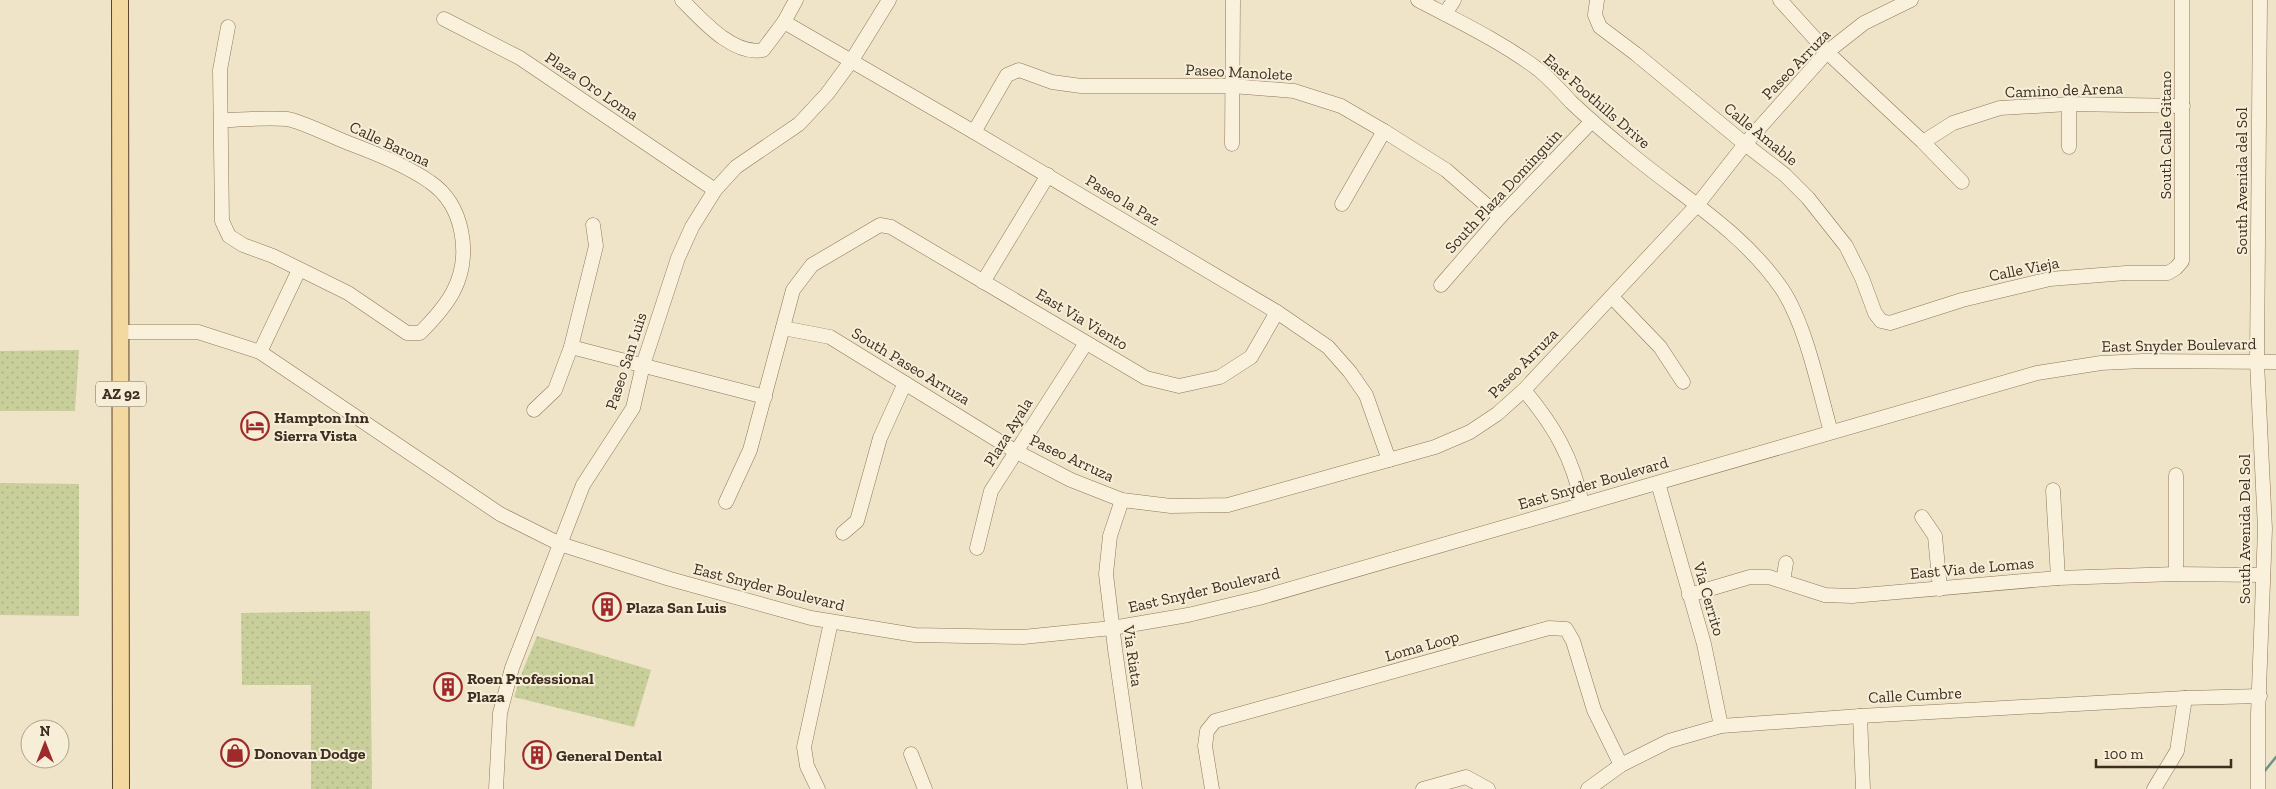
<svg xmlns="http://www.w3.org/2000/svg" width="2276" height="789" font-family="'Zilla Slab',serif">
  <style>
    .grass { fill: url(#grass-dots) }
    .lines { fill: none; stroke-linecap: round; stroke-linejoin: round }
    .stream { stroke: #6f938a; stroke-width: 2.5 }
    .minor-casing { stroke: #8d765c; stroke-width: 15 }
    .major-casing { stroke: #5b4430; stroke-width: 18 }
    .minor { stroke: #faf1dc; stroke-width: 14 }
    .major { stroke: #f3d9a0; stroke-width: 16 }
    .labels { text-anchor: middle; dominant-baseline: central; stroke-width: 4; stroke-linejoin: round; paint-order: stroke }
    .shield { fill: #f7eed8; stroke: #756857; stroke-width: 1 }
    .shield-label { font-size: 15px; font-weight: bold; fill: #3d2e20 }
    .street-label { font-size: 16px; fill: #3d2e20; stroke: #f7eed8 }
    .poi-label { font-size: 16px; font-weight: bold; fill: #3d2e20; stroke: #f7eed8; text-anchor: start }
  </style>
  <defs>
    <pattern id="grass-dots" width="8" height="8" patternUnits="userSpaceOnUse" patternTransform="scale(1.25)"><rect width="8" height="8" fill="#c9cf9b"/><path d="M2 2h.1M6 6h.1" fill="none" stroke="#aeb285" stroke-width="1.8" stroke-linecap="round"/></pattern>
  </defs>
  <rect width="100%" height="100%" fill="#f0e4c8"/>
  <!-- grass -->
  <g class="grass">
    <polygon points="79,350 75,411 0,411 0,351"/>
    <polygon points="0,483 79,484 79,616 0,615"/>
    <polygon points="370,611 372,789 311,789 311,685 242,685 241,613"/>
    <polygon points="537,636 651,670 634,727 514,697 523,670"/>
  </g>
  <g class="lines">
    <!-- stream -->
    <polyline class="stream" points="2263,773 2276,757"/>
    <defs>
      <g id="minor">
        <path d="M682,0C702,20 733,56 763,50L784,22L796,0"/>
        <path d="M1418,0C1458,21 1502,42 1539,70C1550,79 1561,91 1571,102C1590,120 1610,137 1631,154C1683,197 1743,232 1782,289C1806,325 1819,390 1831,432"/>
        <polyline points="1597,0 1595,15 1600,27 1636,54 1745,144 1785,175 1808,198 1846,246 1862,278 1875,313 1881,321 1890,323 1962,300 2050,279 2126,273 2168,273 2176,268 2182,261 2182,0"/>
        <polyline points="1780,0 1827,52 1923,142 1962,182"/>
        <polyline points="1445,14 1454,0"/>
        <polyline points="444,19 520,58 715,190"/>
        <polyline points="784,22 974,132 1277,312 1328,347 1350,372 1366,395 1389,460"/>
        <polyline points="2069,104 2069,147"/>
        <path d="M222,120C243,120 266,117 287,119C301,121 335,138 351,144C375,153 409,167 430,182C464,205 472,256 453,292C445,307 432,321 420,333H407L348,293L273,256L243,245L229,236L222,221L220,70L228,27"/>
        <polyline points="974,132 1007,75 1019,70 1052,82 1081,86 1232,86 1294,91 1341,106 1384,131 1446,170 1500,217"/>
        <polyline points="1923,142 1953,123 2000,108 2069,104 2183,106"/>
        <polyline points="1232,144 1233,0"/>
        <polyline points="1342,204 1384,131"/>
        <polyline points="983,282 1048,175"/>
        <polyline points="1441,285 1500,217 1592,121"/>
        <polyline points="1612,297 1660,347 1683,382"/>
        <polyline points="783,328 830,337 1015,451 1071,480 1122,500 1171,506 1228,505 1435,447 1470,432 1497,414 1524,390 1698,204 1745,144 1827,52 1864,23 1911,0"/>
        <polyline points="121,332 198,332 260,352 500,514 560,544 670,579 811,618 915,635 1023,637 1112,628 1188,615 1259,598 2037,373 2101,363 2143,361 2276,362"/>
        <polyline points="571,347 765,397"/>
        <polyline points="260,352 299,270"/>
        <path d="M1524,390C1554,426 1573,458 1582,504"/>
        <polyline points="534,410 555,390 571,347 596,246 593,225"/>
        <polyline points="2176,475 2176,574"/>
        <polyline points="1658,483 1704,644 1721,726"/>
        <polyline points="2053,490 2058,578"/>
        <polyline points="1122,500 1110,536 1106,574 1115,649 1135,789"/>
        <polyline points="726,502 750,450 793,290 812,265 880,225 891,227 1146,378 1179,386 1220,377 1251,357 1277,312"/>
        <polyline points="1922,517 1935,536 1940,589"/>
        <polyline points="843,533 857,521 880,438 905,383"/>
        <polyline points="977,548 991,491 1086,343"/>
        <polyline points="1783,581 1786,563"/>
        <polyline points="1689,595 1750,577 1769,577 1825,595 1852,596 2058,578 2176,574 2263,575"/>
        <polyline points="1860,716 1863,789"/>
        <polyline points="911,754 925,789"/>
        <polyline points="496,789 500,713 512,668 583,485 633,408 643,365 678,258 692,227 715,190 736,167 799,124 827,94 852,60 889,0"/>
        <polyline points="818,789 807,766 804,747 831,622"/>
        <polyline points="1212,789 1205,746 1207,731 1215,721 1549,628 1566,629 1573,641 1594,710 1621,765"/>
        <polyline points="1423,789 1466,777 1488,789"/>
        <polyline points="1588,789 1621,765 1669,741 1721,726 1860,716 2185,698 2260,696"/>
        <polyline points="2154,789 2177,751 2185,698"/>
        <polyline points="2258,789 2258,715 2265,529 2257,362 2260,0"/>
      </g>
      <polyline id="major" points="120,0 121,789"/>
    </defs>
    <!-- minor casing -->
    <use href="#minor" class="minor-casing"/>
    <!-- major casing -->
    <use href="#major" class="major-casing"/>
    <!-- minor -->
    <use href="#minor" class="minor"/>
    <!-- major -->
    <use href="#major" class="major"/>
  </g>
  <!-- icons -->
  <defs>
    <symbol id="hotel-ring" viewBox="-11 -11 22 22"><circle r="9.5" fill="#f7eed8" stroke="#9e2a2b" stroke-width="1.5"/><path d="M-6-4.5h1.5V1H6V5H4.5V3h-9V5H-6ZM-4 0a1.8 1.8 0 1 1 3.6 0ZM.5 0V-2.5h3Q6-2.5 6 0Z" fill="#9e2a2b"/></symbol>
    <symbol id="building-ring" viewBox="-11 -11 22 22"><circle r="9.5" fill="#f7eed8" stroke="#9e2a2b" stroke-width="1.5"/><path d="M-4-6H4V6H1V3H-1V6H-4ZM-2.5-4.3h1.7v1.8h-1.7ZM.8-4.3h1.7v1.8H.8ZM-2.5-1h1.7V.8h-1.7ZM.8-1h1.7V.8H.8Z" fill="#9e2a2b"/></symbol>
    <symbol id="shop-ring" viewBox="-11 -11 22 22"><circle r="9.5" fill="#f7eed8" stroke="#9e2a2b" stroke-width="1.5"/><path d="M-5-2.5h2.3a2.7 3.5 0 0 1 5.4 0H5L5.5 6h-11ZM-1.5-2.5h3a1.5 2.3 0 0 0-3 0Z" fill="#9e2a2b"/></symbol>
  </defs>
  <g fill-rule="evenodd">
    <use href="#hotel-ring" x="239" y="410" width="32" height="32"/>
    <use href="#building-ring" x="591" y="591" width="32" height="32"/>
    <use href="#building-ring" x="432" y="671" width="32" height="32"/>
    <use href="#shop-ring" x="219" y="737" width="32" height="32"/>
    <use href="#building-ring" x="521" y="739" width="32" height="32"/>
  </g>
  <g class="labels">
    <!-- shield labels -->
    <rect class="shield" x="96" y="381.5" width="50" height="25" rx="4"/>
    <g class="shield-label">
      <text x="121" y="394">AZ 92</text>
    </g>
    <!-- street labels -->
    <g class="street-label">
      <text transform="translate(1796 64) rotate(-46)">Paseo Arruza</text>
      <text transform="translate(1239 72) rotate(3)">Paseo Manolete</text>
      <text transform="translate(592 86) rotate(34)">Plaza Oro Loma</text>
      <text transform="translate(2064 90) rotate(-2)">Camino de Arena</text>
      <text transform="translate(1597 101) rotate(41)">East Foothills Drive</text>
      <text transform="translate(1761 134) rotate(39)">Calle Amable</text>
      <text transform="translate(2165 135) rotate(-90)">South Calle Gitano</text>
      <text transform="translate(390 144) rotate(25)">Calle Barona</text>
      <text transform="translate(2241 181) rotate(-90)">South Avenida del Sol</text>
      <text transform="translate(1503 191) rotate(-47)">South Plaza Dominguin</text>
      <text transform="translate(1123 200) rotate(31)">Paseo la Paz</text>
      <text transform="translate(2024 269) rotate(-11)">Calle Vieja</text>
      <text transform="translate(1082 319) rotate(31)">East Via Viento</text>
      <text transform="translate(2179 345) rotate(-1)">East Snyder Boulevard</text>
      <text transform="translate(626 361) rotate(-72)">Paseo San Luis</text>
      <text transform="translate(1523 363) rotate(-45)">Paseo Arruza</text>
      <text transform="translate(911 366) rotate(31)">South Paseo Arruza</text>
      <text transform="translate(1008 432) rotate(-58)">Plaza Ayala</text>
      <text transform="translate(1072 458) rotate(25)">Paseo Arruza</text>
      <text transform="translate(1593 483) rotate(-16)">East Snyder Boulevard</text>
      <text transform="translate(2244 529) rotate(-90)">South Avenida Del Sol</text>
      <text transform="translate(1972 568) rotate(-5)">East Via de Lomas</text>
      <text transform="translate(769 587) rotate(14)">East Snyder Boulevard</text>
      <text transform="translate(1204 590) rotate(-13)">East Snyder Boulevard</text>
      <text transform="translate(1709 599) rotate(74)">Via Cerrito</text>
      <text transform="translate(1422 646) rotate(-16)">Loma Loop</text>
      <text transform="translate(1133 656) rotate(82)">Via Riata</text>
      <text transform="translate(1915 695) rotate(-3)">Calle Cumbre</text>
    </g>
    <!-- poi labels -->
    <g class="poi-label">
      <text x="274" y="417">Hampton Inn<tspan x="274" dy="18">Sierra Vista</tspan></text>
      <text x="626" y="607">Plaza San Luis</text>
      <text x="467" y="678">Roen Professional<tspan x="467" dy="18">Plaza</tspan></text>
      <text x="254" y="753">Donovan Dodge</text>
      <text x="556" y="755">General Dental</text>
    </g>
  </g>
  <!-- north arrow -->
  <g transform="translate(45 744)"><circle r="24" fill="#f7eed8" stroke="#ada18e"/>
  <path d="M0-4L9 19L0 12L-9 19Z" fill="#9e2a2b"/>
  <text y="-8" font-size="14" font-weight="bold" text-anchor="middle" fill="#3d2e20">N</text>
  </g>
  <!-- scale -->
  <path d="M2096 759v8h135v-8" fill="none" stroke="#3d2e20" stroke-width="2.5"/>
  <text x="2104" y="759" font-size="15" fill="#3d2e20" stroke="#f7eed8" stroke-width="4" paint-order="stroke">100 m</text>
</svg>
